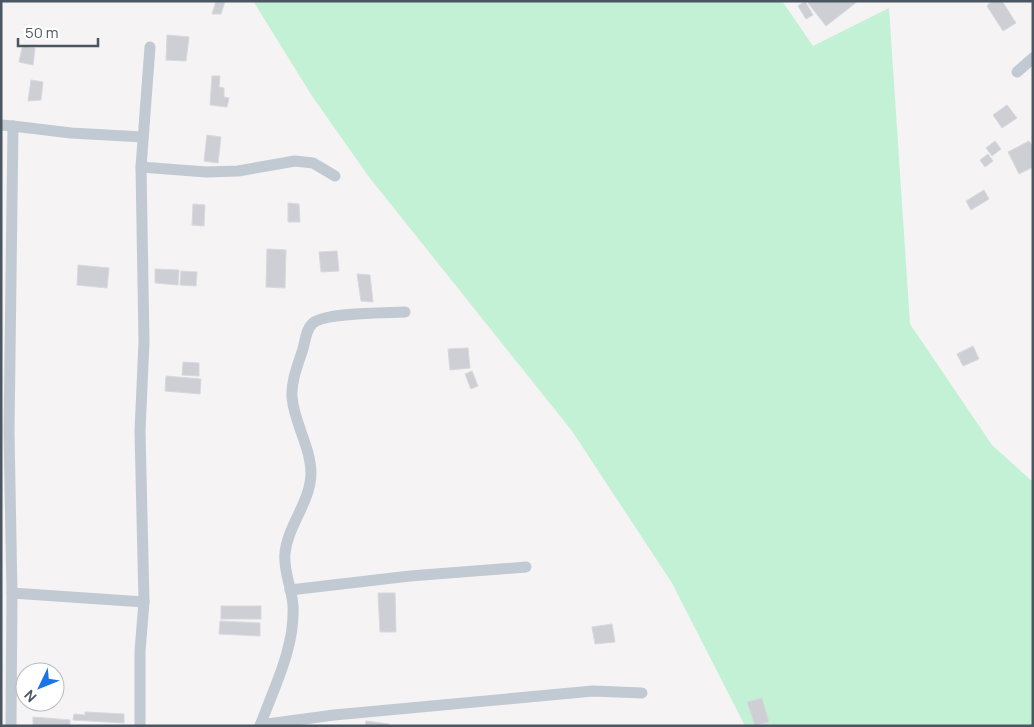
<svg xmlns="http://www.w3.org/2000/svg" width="1034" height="727" font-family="Manrope,sans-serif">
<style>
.green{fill:#c3f1d5}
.building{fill:#cdcfd5;stroke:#d7d9de}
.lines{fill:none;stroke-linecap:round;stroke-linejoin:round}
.street{stroke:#c1cad2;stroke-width:11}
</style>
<rect width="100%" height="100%" fill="#f5f3f3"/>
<path class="green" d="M 253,1 L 782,1 L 813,46 L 889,8 L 910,324 L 992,445 L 1033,482 L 1033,726 L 745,726 L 672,583 L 572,431 L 369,177 L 312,96 Z"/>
<g class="building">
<path d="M 216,1 L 225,1 L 221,14 L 212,14 Z"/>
<path d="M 805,1 L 813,15 L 806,19 L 798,6 Z"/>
<path d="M 809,1 L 858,1 L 826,26 L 808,3 Z"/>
<path d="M 991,1 L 1002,1 L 1016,23 L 1003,31 L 987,6 Z"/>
<path d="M 167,35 L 189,37 L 186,61 L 166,60 Z"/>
<path d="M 24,46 L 35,48 L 33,65 L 19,62 L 22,48 Z"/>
<path d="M 212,76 L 220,76 L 219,87 L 224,88 L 224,97 L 229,98 L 227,107 L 210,105 Z"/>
<path d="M 31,80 L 43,82 L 41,100 L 28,101 Z"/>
<path d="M 1007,105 L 1017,118 L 1002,128 L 993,115 Z"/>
<path d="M 207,135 L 221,137 L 218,163 L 204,161 Z"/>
<path d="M 995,141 L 1001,149 L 992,156 L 986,148 Z"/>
<path d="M 1029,141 L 1033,147 L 1033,167 L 1019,174 L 1008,152 Z"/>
<path d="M 988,154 L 993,161 L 985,167 L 980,160 Z"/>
<path d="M 984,190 L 989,199 L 971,210 L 966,201 Z"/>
<path d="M 288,203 L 299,204 L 300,222 L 288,222 Z"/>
<path d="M 193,204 L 205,205 L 204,226 L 192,225 Z"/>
<path d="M 267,249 L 286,250 L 285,288 L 266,287 Z"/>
<path d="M 337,251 L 339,271 L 321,272 L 319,252 Z"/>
<path d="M 78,265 L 109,268 L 107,288 L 77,285 Z"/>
<path d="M 155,269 L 179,270 L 178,285 L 155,283 Z"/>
<path d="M 181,271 L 197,272 L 196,286 L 180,285 Z"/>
<path d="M 357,274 L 370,275 L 373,302 L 361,301 Z"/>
<path d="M 973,346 L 979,359 L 963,366 L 957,354 Z"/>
<path d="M 468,348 L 470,368 L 450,370 L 448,349 Z"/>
<path d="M 183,362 L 199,363 L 199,376 L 182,375 Z"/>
<path d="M 472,371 L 478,386 L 471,389 L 465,374 Z"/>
<path d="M 166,376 L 201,379 L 200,394 L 165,391 Z"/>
<path d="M 378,593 L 395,593 L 396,632 L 380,632 Z"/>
<rect x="221" y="606" width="40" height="13"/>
<path d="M 220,621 L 260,623 L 260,636 L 219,634 Z"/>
<path d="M 612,624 L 615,642 L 595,644 L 592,627 Z"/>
<path d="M 762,698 L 769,722 L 755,726 L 747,702 Z"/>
<path d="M 85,712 L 124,714 L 124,723 L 73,720 L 74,714 L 85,715 Z"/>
<path d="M 33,717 L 70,720 L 70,726 L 36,726 L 33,725 Z"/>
<path d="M 366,721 L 389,724 L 389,726 L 365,726 Z"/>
</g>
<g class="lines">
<g class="street">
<path d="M 1017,72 L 1033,58"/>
<path d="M 1,125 L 13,126 L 9,432 L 12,593"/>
<path d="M 13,126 L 71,133 L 143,137"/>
<path d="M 141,167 L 206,172 L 238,171 L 295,161 L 313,163 L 335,176"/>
<path d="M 290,590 L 410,576 L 526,567"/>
<path d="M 260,725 L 334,715 L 593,691 L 642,693"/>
<path d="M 11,726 L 12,593 L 144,602"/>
<path d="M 140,726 L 140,651 L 144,602 L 140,431 L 144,342 L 141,167 L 150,47"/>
<path d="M 260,726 C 274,687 295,648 293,606 C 292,588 283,571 285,553 C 288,525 310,503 311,474 C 311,447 294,423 292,397 C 291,381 298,364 303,349 C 305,341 306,330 312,324 C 323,312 386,313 405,312"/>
</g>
</g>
<rect width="1034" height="727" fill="none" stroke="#4a5661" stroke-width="5"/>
<g transform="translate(40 687) rotate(227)"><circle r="24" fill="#ffffff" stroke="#b7bbc0"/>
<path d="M0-4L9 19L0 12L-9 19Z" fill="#1a73e8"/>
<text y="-8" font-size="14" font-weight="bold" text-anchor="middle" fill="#4a5661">N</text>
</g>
<path d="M18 38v8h80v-8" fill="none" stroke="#4a5661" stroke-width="2.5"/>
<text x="25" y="38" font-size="15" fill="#4a5661" stroke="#ffffff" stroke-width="4" paint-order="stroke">50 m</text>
</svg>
